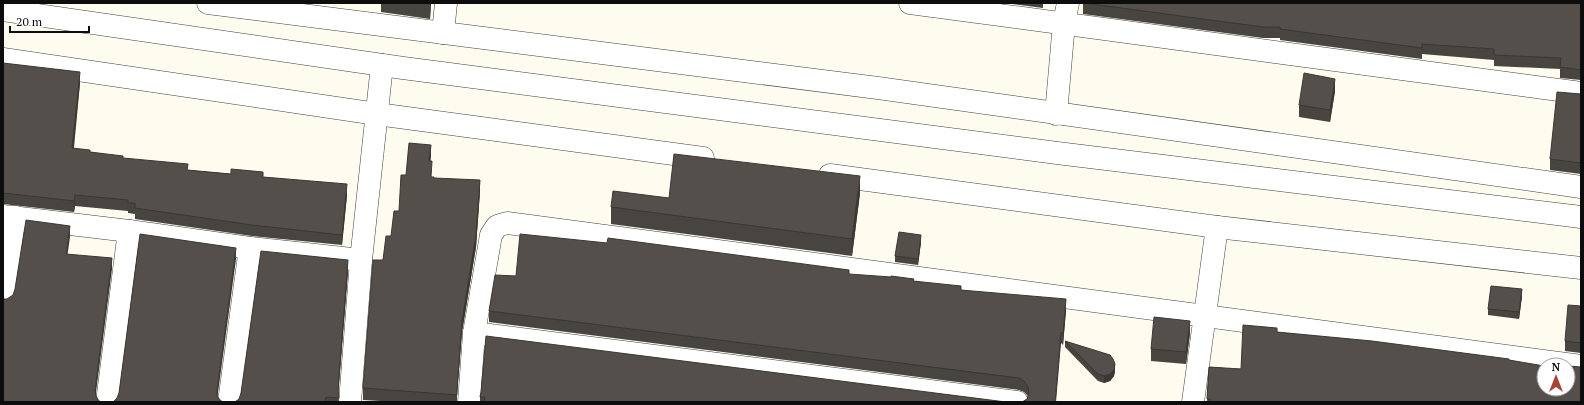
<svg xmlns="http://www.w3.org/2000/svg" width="1584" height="405" font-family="'PT Serif',serif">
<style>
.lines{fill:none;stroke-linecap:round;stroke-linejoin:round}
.minor-casing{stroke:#404040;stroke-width:23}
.minor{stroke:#fff;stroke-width:22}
.wall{fill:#484440}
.shaded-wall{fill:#3b3734}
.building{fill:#544f4a;stroke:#3b3734}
</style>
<rect width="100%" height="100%" fill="#fdfcee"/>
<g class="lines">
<defs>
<g id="minor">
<path d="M 208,3 L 878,88 L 1581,187"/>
<path d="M 910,3 L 1581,93"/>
<path d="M 3,10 L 403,68 L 1057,153 L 1581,217"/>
<path d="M 443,33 L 446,3"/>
<path d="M 3,59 L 377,114 L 703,158"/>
<path d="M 1056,114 L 1064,23 L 1068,3"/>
<path d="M 830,175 L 1217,227 L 1581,268"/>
<path d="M 3,216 L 129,231 L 250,248 L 361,260"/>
<path d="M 3,298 L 15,217"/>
<path d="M 474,333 L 1017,402"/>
<path d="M 107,402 L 129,231"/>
<path d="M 229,402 L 250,248"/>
<path d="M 350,402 L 361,260 L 382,65"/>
<path d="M 469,402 L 474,333 L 491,235 L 497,226 L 507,223 L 1581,366"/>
<path d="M 1193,402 L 1217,227"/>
</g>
</defs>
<use href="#minor" class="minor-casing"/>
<use href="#minor" class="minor"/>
</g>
<g class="wall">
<path d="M 381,3 L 431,3 L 430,19 L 381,12 Z"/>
<path d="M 1005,3 L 1043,3 L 1043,8 Z"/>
<path d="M 1083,3 L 1581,3 L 1581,80 L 1560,78 L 1560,69 L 1494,66 L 1494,60 L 1422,54 L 1422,59 L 1280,40 L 1280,38 L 1263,38 L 1083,14 Z"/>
<path d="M 3,63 L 80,83 L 74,148 L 90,152 L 188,170 L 263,177 L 347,195 L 342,245 L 252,236 L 135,219 L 135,214 L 128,213 L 128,211 L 75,206 L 74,212 L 3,204 Z"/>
<path d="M 1335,91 L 1330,122 L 1299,117 L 1299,105 Z"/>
<path d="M 1581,94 L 1581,174 L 1550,170 L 1550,159 L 1579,95 Z"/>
<path d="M 431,156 L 430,161 L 431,177 L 434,178 L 480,191 L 476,247 L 462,332 L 457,393 L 457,402 L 398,402 L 363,400 L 363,388 L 383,260 L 391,236 L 399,211 L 406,175 Z"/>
<path d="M 860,193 L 852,256 L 611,224 L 611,207 Z"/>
<path d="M 921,242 L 918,265 L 895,262 L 895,256 Z"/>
<path d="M 348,271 L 338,393 L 339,402 L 235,402 L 239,399 Z"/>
<path d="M 849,275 L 914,281 L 1066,310 L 1063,345 L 1061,343 L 1027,399 L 1028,396 L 1024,392 L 1019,390 L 489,322 L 489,311 L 516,276 Z"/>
<path d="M 1522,296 L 1519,319 L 1488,315 L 1488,309 Z"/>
<path d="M 1581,306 L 1581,353 L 1565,351 L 1565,341 Z"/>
<path d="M 1277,332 L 1509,360 L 1581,402 L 1207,402 L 1209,367 L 1241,369 Z"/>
<path d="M 1190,333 L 1186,364 L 1151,361 L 1151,349 Z"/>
<path d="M 1065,341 L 1115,371 L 1114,376 L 1110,381 L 1104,383 L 1098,381 L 1065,347 Z"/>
<path d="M 480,397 L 1006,402 L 480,402 Z"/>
</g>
<g class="shaded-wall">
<path d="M 430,3 L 431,3 L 430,19 Z"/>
<path d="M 80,72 L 80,83 L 72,159 L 72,148 Z"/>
<path d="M 1335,79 L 1335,91 L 1330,122 L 1330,110 Z"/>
<path d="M 431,145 L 431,156 L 429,173 L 429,161 Z"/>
<path d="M 860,176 L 860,193 L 852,256 L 852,239 Z"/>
<path d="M 480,180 L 480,191 L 476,247 L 462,332 L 457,395 L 457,390 L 462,321 Z"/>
<path d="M 347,184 L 347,195 L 342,245 L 342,235 Z"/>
<path d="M 75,195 L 75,206 L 74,212 L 74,201 Z"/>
<path d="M 70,226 L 70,237 L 66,265 L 66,254 Z"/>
<path d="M 921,235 L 921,242 L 918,265 L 918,259 Z"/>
<path d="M 236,248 L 236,259 L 217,400 L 217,390 Z"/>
<path d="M 112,258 L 112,269 L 95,400 L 95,390 Z"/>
<path d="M 348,260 L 348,271 L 338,398 L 338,390 Z"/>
<path d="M 1522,289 L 1522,296 L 1519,319 L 1519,312 Z"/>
<path d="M 1066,299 L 1066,310 L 1063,345 L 1063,334 Z"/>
<path d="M 1190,321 L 1190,333 L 1186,364 L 1186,352 Z"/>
<path d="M 1061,332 L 1061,343 L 1056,402 L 1055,402 Z"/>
<path d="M 1115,364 L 1115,371 L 1114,376 L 1110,381 L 1104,383 L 1104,376 Z"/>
</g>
<g class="building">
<path d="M 1084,3 L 1581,3 L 1581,70 L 1560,67 L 1561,58 L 1494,55 L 1494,49 L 1422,44 L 1422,48 L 1280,29 L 1280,27 L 1263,27 Z"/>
<path d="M 3,63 L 80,72 L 72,148 L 90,150 L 90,152 L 123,156 L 123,158 L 188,164 L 187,170 L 231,174 L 231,169 L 263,172 L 263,177 L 347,184 L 342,235 L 252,225 L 135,208 L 135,203 L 128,203 L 128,200 L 75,195 L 74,201 L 3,193 Z"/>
<path d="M 1304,73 L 1335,79 L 1330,110 L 1299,105 Z"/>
<path d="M 1557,92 L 1581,94 L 1581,163 L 1550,159 Z"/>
<path d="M 409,143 L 431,145 L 429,161 L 432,161 L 431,177 L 434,177 L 434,178 L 480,180 L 476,235 L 462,321 L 457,390 L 457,395 L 363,388 L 373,260 L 383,260 L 386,236 L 391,236 L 394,211 L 399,211 L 401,175 L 406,175 Z"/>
<path d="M 674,154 L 860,176 L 852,239 L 611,207 L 613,191 L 669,198 Z"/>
<path d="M 26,220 L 70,226 L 66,254 L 112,258 L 95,390 L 96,396 L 99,401 L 102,402 L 3,402 L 3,299 L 7,299 L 13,295 L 15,289 Z"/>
<path d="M 899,232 L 921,235 L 918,259 L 895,256 Z"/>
<path d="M 140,234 L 236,248 L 217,390 L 217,396 L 221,401 L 224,402 L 113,402 L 117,398 L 119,393 Z"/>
<path d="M 520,234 L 607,243 L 608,238 L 849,270 L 849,274 L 891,277 L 891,276 L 914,279 L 913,281 L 961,286 L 961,290 L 1066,299 L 1063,334 L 1061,332 L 1055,402 L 1022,402 L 1027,399 L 1029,393 L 1028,386 L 1024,381 L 1019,378 L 489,311 L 495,275 L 516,276 Z"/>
<path d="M 261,251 L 348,260 L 338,390 L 339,398 L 326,397 L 325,402 L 235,402 L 239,399 L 241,393 Z"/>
<path d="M 1491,286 L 1522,289 L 1519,312 L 1488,309 Z"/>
<path d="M 1568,305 L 1581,306 L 1581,343 L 1565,341 Z"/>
<path d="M 1154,317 L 1190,321 L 1186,352 L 1151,349 Z"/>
<path d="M 1243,325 L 1277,328 L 1277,332 L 1372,341 L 1509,359 L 1509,360 L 1544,366 L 1544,389 L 1568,389 L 1568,366 L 1581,367 L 1581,402 L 1210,402 L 1210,399 L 1207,399 L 1209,367 L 1241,369 Z"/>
<path d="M 486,336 L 1006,402 L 484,402 L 485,397 L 480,397 L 481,392 Z"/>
<path d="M 1065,341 L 1110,355 L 1113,359 L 1115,364 L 1114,370 L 1110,374 L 1104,376 L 1098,374 Z"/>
</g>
<rect width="1584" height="405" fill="none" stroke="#0d0d0d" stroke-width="8"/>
<g transform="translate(1556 377)"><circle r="19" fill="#ffffff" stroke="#9e9e9e"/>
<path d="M0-3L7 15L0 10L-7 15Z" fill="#ab4136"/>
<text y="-6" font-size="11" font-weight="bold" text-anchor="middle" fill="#0d0d0d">N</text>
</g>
<path d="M10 26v6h79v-6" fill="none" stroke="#0d0d0d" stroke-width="2"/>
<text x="16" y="26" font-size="12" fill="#0d0d0d" stroke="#ffffff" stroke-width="3" paint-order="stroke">20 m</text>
</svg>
